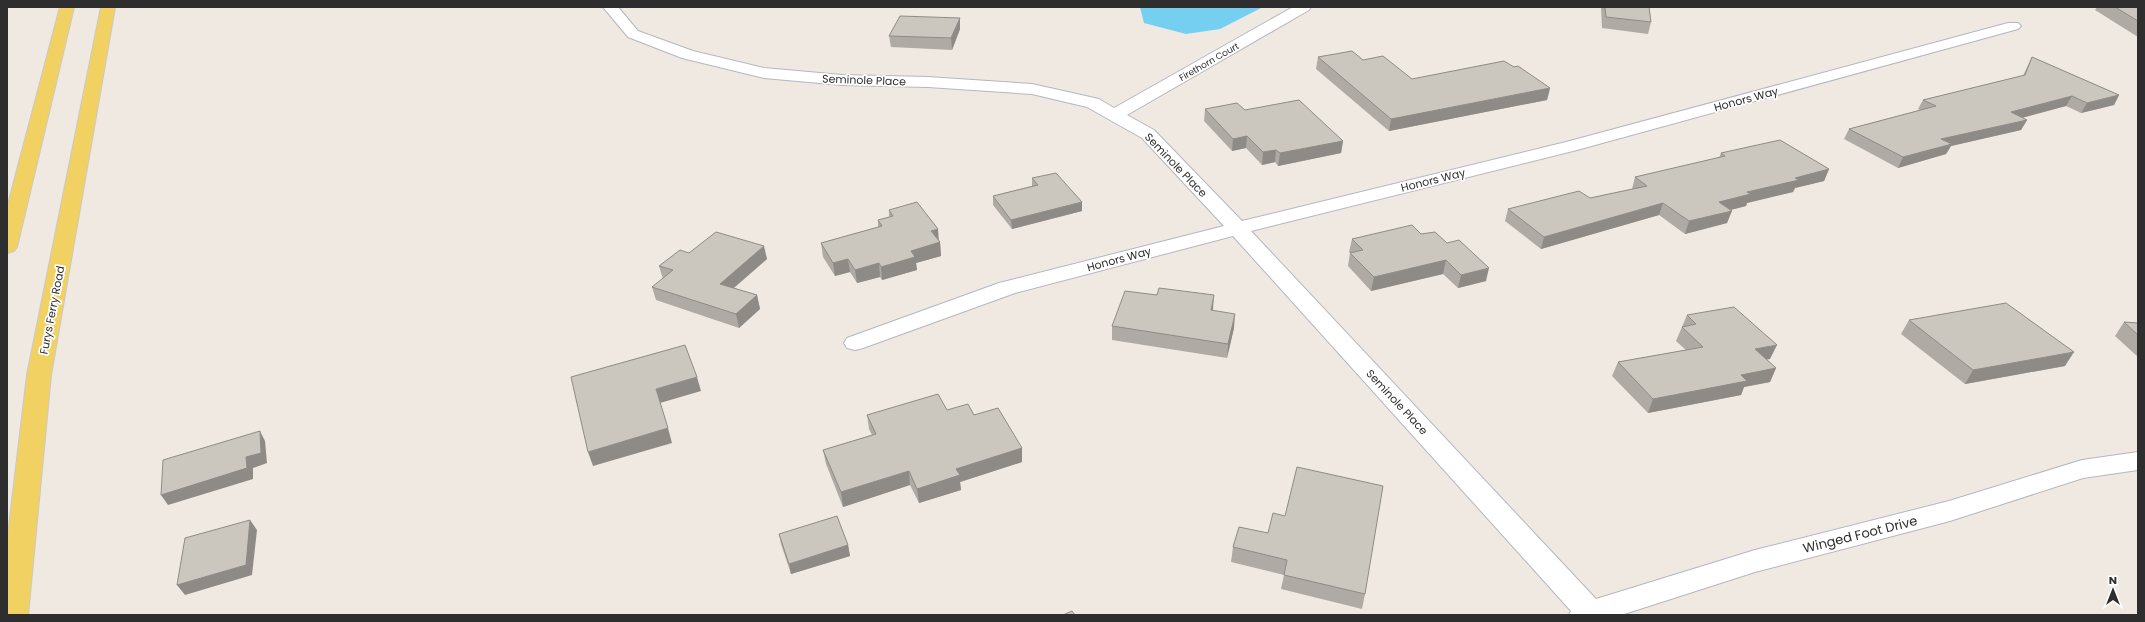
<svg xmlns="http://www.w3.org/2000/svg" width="2145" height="622" font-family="Poppins,sans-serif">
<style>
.water{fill:#75cff0}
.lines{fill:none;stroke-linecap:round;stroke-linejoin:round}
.minor-casing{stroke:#b4b7c1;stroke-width:2}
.major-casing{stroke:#c9c9c9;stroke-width:2}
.minor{fill:#fff;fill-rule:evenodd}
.major{fill:#f2d163;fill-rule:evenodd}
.wall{fill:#afaba4}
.shaded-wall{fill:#8e8b86}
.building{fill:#cbc7bf;stroke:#8e8b86}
.labels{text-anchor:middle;stroke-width:3.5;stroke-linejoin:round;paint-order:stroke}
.far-street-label{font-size:9px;fill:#2e2e2e;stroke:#fff}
.street-label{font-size:11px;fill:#2e2e2e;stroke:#fff}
.near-street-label{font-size:13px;fill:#2e2e2e;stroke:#fff}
</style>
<rect width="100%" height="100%" fill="#efe9e1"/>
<path class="water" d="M 1140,7 L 1263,7 L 1220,29 L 1186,34 L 1144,23 Z"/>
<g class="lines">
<defs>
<path id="minor" d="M 603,7 L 618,7 L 638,31 L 693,51 L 764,68 L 842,75 L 928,77 L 1032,84 L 1099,99 L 1114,108 L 1293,7 L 1311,7 L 1309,10 L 1127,115 L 1154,130 L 1242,221 L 1566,142 L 2008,23 L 2018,23 L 2021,26 L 2018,29 L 1577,150 L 1251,231 L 1596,599 L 1755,550 L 1949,501 L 2082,460 L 2138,452 L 2138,470 L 2083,478 L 1950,521 L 1755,572 L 1621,615 L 1569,615 L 1571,611 L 1233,236 L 1015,293 L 863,348 L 855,350 L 847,348 L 844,343 L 847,338 L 999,283 L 1224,226 L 1142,138 L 1087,107 L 1032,94 L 928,87 L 842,85 L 764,78 L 682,58 L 628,37 Z"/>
<g id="major">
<path d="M 60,7 L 74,7 L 17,247 L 14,251 L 7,253 L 7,208 Z"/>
<path d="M 101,7 L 115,7 L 51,375 L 28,615 L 7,615 L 7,543 L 27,375 Z"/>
</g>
</defs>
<use href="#minor" class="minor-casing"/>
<use href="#major" class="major-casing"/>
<use href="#minor" class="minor"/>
<use href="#major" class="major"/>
</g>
<g class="wall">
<path d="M 1601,7 L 1649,7 L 1651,22 L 1648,34 L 1602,28 Z"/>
<path d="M 2097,7 L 2138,7 L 2138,37 L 2095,10 Z"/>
<path d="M 960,18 L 960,29 L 952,50 L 891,47 L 889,36 Z"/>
<path d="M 1318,57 L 1363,60 L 1412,79 L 1550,88 L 1547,100 L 1389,131 L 1316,69 Z"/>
<path d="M 2032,57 L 2119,95 L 2114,105 L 2081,113 L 2066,106 L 2022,118 L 2027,120 L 2021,130 L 1951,146 L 1946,154 L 1898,168 L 1844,139 L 1849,129 L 1920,110 L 1918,109 L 1923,100 L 2023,76 L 2027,67 Z"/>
<path d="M 1205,109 L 1245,110 L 1343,141 L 1341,153 L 1278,166 L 1275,162 L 1262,165 L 1246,148 L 1232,151 L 1204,121 Z"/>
<path d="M 1721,153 L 1829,169 L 1824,181 L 1795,188 L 1793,192 L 1747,203 L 1746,206 L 1731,210 L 1727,223 L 1685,234 L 1659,215 L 1541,249 L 1505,221 L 1508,209 L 1590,198 L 1632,189 L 1635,177 L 1719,158 Z"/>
<path d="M 1032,178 L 1082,202 L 1082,211 L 1012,229 L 993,205 L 993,196 L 1032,186 Z"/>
<path d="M 889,210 L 939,241 L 940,242 L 941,256 L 916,263 L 917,270 L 882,280 L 880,277 L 857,283 L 850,272 L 835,276 L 823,257 L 821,243 L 878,227 L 878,220 L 889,217 Z"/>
<path d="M 1421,234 L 1486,281 L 1458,288 L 1443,274 L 1371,291 L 1348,266 L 1350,253 L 1349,252 L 1352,239 Z"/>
<path d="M 689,253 L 767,259 L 734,288 L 757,295 L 760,309 L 739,328 L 656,300 L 652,287 L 663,279 L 659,266 Z"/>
<path d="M 1213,310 L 1234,328 L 1227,358 L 1112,340 L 1112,326 Z"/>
<path d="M 1687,315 L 1770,359 L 1766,359 L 1776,368 L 1770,382 L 1744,387 L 1741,395 L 1648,413 L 1612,376 L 1618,362 L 1686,350 L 1676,341 Z"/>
<path d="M 1909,320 L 2065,366 L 1965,384 L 1901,334 Z"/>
<path d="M 2124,322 L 2138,323 L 2138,357 L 2115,336 Z"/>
<path d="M 947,410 L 974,415 L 1022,448 L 1022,462 L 960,482 L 961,490 L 919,503 L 910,485 L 843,507 L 826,464 L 823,450 L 872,435 L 869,429 L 867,415 Z"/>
<path d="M 1239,527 L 1365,594 L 1362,609 L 1281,589 L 1284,575 L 1231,562 L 1233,547 Z"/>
<path d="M 779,534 L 848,545 L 850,556 L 791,574 L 781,544 Z"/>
</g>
<g class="shaded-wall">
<path d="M 960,18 L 960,29 L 952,50 L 951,38 Z"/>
<path d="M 1550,88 L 1547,100 L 1389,131 L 1391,119 Z"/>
<path d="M 2119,95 L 2114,105 L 2081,113 L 2087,103 Z"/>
<path d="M 2072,96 L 2066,106 L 2006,122 L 2011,112 Z"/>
<path d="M 2027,120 L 2021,130 L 1951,146 L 1946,154 L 1898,168 L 1903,157 L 1941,139 Z"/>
<path d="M 1247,136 L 1246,148 L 1232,151 L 1233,139 Z"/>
<path d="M 1343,141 L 1341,153 L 1278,166 L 1280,153 Z"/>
<path d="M 1276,150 L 1275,162 L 1262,165 L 1263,152 Z"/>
<path d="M 1829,169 L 1824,181 L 1795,188 L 1793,192 L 1747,203 L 1746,206 L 1714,214 L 1719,202 L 1747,192 L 1795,178 Z"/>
<path d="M 1082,202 L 1082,211 L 1012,229 L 1011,220 Z"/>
<path d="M 1663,203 L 1659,215 L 1541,249 L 1544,237 Z"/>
<path d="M 1732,211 L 1727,223 L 1685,234 L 1689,221 Z"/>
<path d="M 938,229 L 939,242 L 931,231 Z"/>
<path d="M 940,242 L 941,256 L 916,263 L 917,270 L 882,280 L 881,267 L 911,251 Z"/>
<path d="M 764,246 L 767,259 L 723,297 L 720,284 Z"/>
<path d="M 848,259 L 850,272 L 835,276 L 833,263 Z"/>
<path d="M 1446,260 L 1443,274 L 1371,291 L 1374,277 Z"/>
<path d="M 879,263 L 880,277 L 857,283 L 855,270 Z"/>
<path d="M 1489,268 L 1486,281 L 1458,288 L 1461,275 Z"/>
<path d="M 757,295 L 760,309 L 739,328 L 736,314 Z"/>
<path d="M 1214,295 L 1213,309 L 1209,324 L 1211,310 Z"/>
<path d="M 1235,314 L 1234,328 L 1227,358 L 1228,344 Z"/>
<path d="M 1777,345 L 1770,359 L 1748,363 L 1755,349 Z"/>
<path d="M 2074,352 L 2065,366 L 1965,384 L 1973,370 Z"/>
<path d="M 1776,368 L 1770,382 L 1744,387 L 1741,395 L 1648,413 L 1653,399 L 1741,375 Z"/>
<path d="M 697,377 L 701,391 L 660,403 L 656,389 Z"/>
<path d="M 668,428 L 672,443 L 593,466 L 588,452 Z"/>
<path d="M 260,431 L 265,441 L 267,463 L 253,468 L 253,479 L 168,505 L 161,495 Z"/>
<path d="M 1022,448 L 1022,462 L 960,482 L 961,490 L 919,503 L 917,489 L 956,469 Z"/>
<path d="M 909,471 L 910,485 L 843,507 L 841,492 Z"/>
<path d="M 250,520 L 257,530 L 252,575 L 185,595 L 177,585 Z"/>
<path d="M 848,545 L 850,556 L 791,574 L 789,564 Z"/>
</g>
<g class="building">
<path d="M 1605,7 L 1649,7 L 1651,22 L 1606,17 Z"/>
<path d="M 2115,7 L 2138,7 L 2138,21 Z"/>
<path d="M 900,16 L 960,18 L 951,38 L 889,36 Z"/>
<path d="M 1352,51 L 1363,60 L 1383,56 L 1412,79 L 1504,61 L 1514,67 L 1518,66 L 1550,88 L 1391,119 L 1318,57 Z"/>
<path d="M 2032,57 L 2119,95 L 2087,103 L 2072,96 L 2011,112 L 2027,120 L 1941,139 L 1952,144 L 1903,157 L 1849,129 L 1936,106 L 1923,100 L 2025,75 Z"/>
<path d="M 1299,100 L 1343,141 L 1280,153 L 1276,150 L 1263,152 L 1247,136 L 1233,139 L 1205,109 L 1237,103 L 1245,110 Z"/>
<path d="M 1780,140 L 1829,169 L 1795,178 L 1799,180 L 1747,192 L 1751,194 L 1719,202 L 1732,211 L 1689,221 L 1663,203 L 1544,237 L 1508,209 L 1579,191 L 1590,198 L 1647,186 L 1635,177 L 1725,156 L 1721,153 Z"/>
<path d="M 1056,173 L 1082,202 L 1011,220 L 993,196 L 1038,185 L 1032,178 Z"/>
<path d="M 917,202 L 938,229 L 931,231 L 940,242 L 911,251 L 915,257 L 881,267 L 879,263 L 855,270 L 848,259 L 833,263 L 821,243 L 882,226 L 878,220 L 893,216 L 889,210 Z"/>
<path d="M 1412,225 L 1421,234 L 1435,232 L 1447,243 L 1459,240 L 1489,268 L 1461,275 L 1446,260 L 1374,277 L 1350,253 L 1363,250 L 1352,239 Z"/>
<path d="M 716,232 L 764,246 L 720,284 L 757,295 L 736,314 L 652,287 L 673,270 L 659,266 L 680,250 L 689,253 Z"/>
<path d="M 1159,288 L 1214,295 L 1211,310 L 1235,314 L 1228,344 L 1112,326 L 1125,291 L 1157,295 Z"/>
<path d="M 2006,303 L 2074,352 L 1973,370 L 1909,320 Z"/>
<path d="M 1734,307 L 1777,345 L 1755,349 L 1776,368 L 1741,375 L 1747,381 L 1653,399 L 1618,362 L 1703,347 L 1682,327 L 1696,324 L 1687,315 Z"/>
<path d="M 2124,322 L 2138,323 L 2138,335 Z"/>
<path d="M 685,345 L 697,377 L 656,389 L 668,428 L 588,452 L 571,377 Z"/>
<path d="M 938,394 L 947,410 L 968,404 L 974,415 L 998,408 L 1022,448 L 956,469 L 960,475 L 917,489 L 909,471 L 841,492 L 823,450 L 876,434 L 867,415 Z"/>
<path d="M 260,431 L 261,453 L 246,457 L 247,468 L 161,495 L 163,460 Z"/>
<path d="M 1297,467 L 1383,486 L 1365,594 L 1284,575 L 1287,560 L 1233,547 L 1239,527 L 1268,533 L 1273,513 L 1285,516 Z"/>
<path d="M 837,516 L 848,545 L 789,564 L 779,534 Z"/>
<path d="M 250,520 L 246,565 L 177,585 L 185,538 Z"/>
<path d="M 1072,611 L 1075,615 L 1063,615 Z"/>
</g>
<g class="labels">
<g class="far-street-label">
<text transform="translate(1209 62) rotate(-30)" y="3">Firethorn Court</text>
</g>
<g class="street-label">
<text transform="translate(864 80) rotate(2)" y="4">Seminole Place</text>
<text transform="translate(1746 99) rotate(-15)" y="4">Honors Way</text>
<text transform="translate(1176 165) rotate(46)" y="4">Seminole Place</text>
<text transform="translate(1433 180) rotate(-14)" y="4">Honors Way</text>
<text transform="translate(1119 259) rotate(-15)" y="4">Honors Way</text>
<text transform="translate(52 310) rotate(-79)" y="4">Furys Ferry Road</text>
<text transform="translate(1397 402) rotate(47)" y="4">Seminole Place</text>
</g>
<g class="near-street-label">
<text transform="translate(1860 534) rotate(-14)" y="5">Winged Foot Drive</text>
</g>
</g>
<rect width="2145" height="622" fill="none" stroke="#2e2e2e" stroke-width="16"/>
<g transform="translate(2113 590)" stroke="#ffffff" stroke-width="3" paint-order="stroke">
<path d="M0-3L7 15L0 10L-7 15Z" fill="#2e2e2e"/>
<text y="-6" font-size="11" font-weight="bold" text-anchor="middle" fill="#2e2e2e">N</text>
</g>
</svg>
